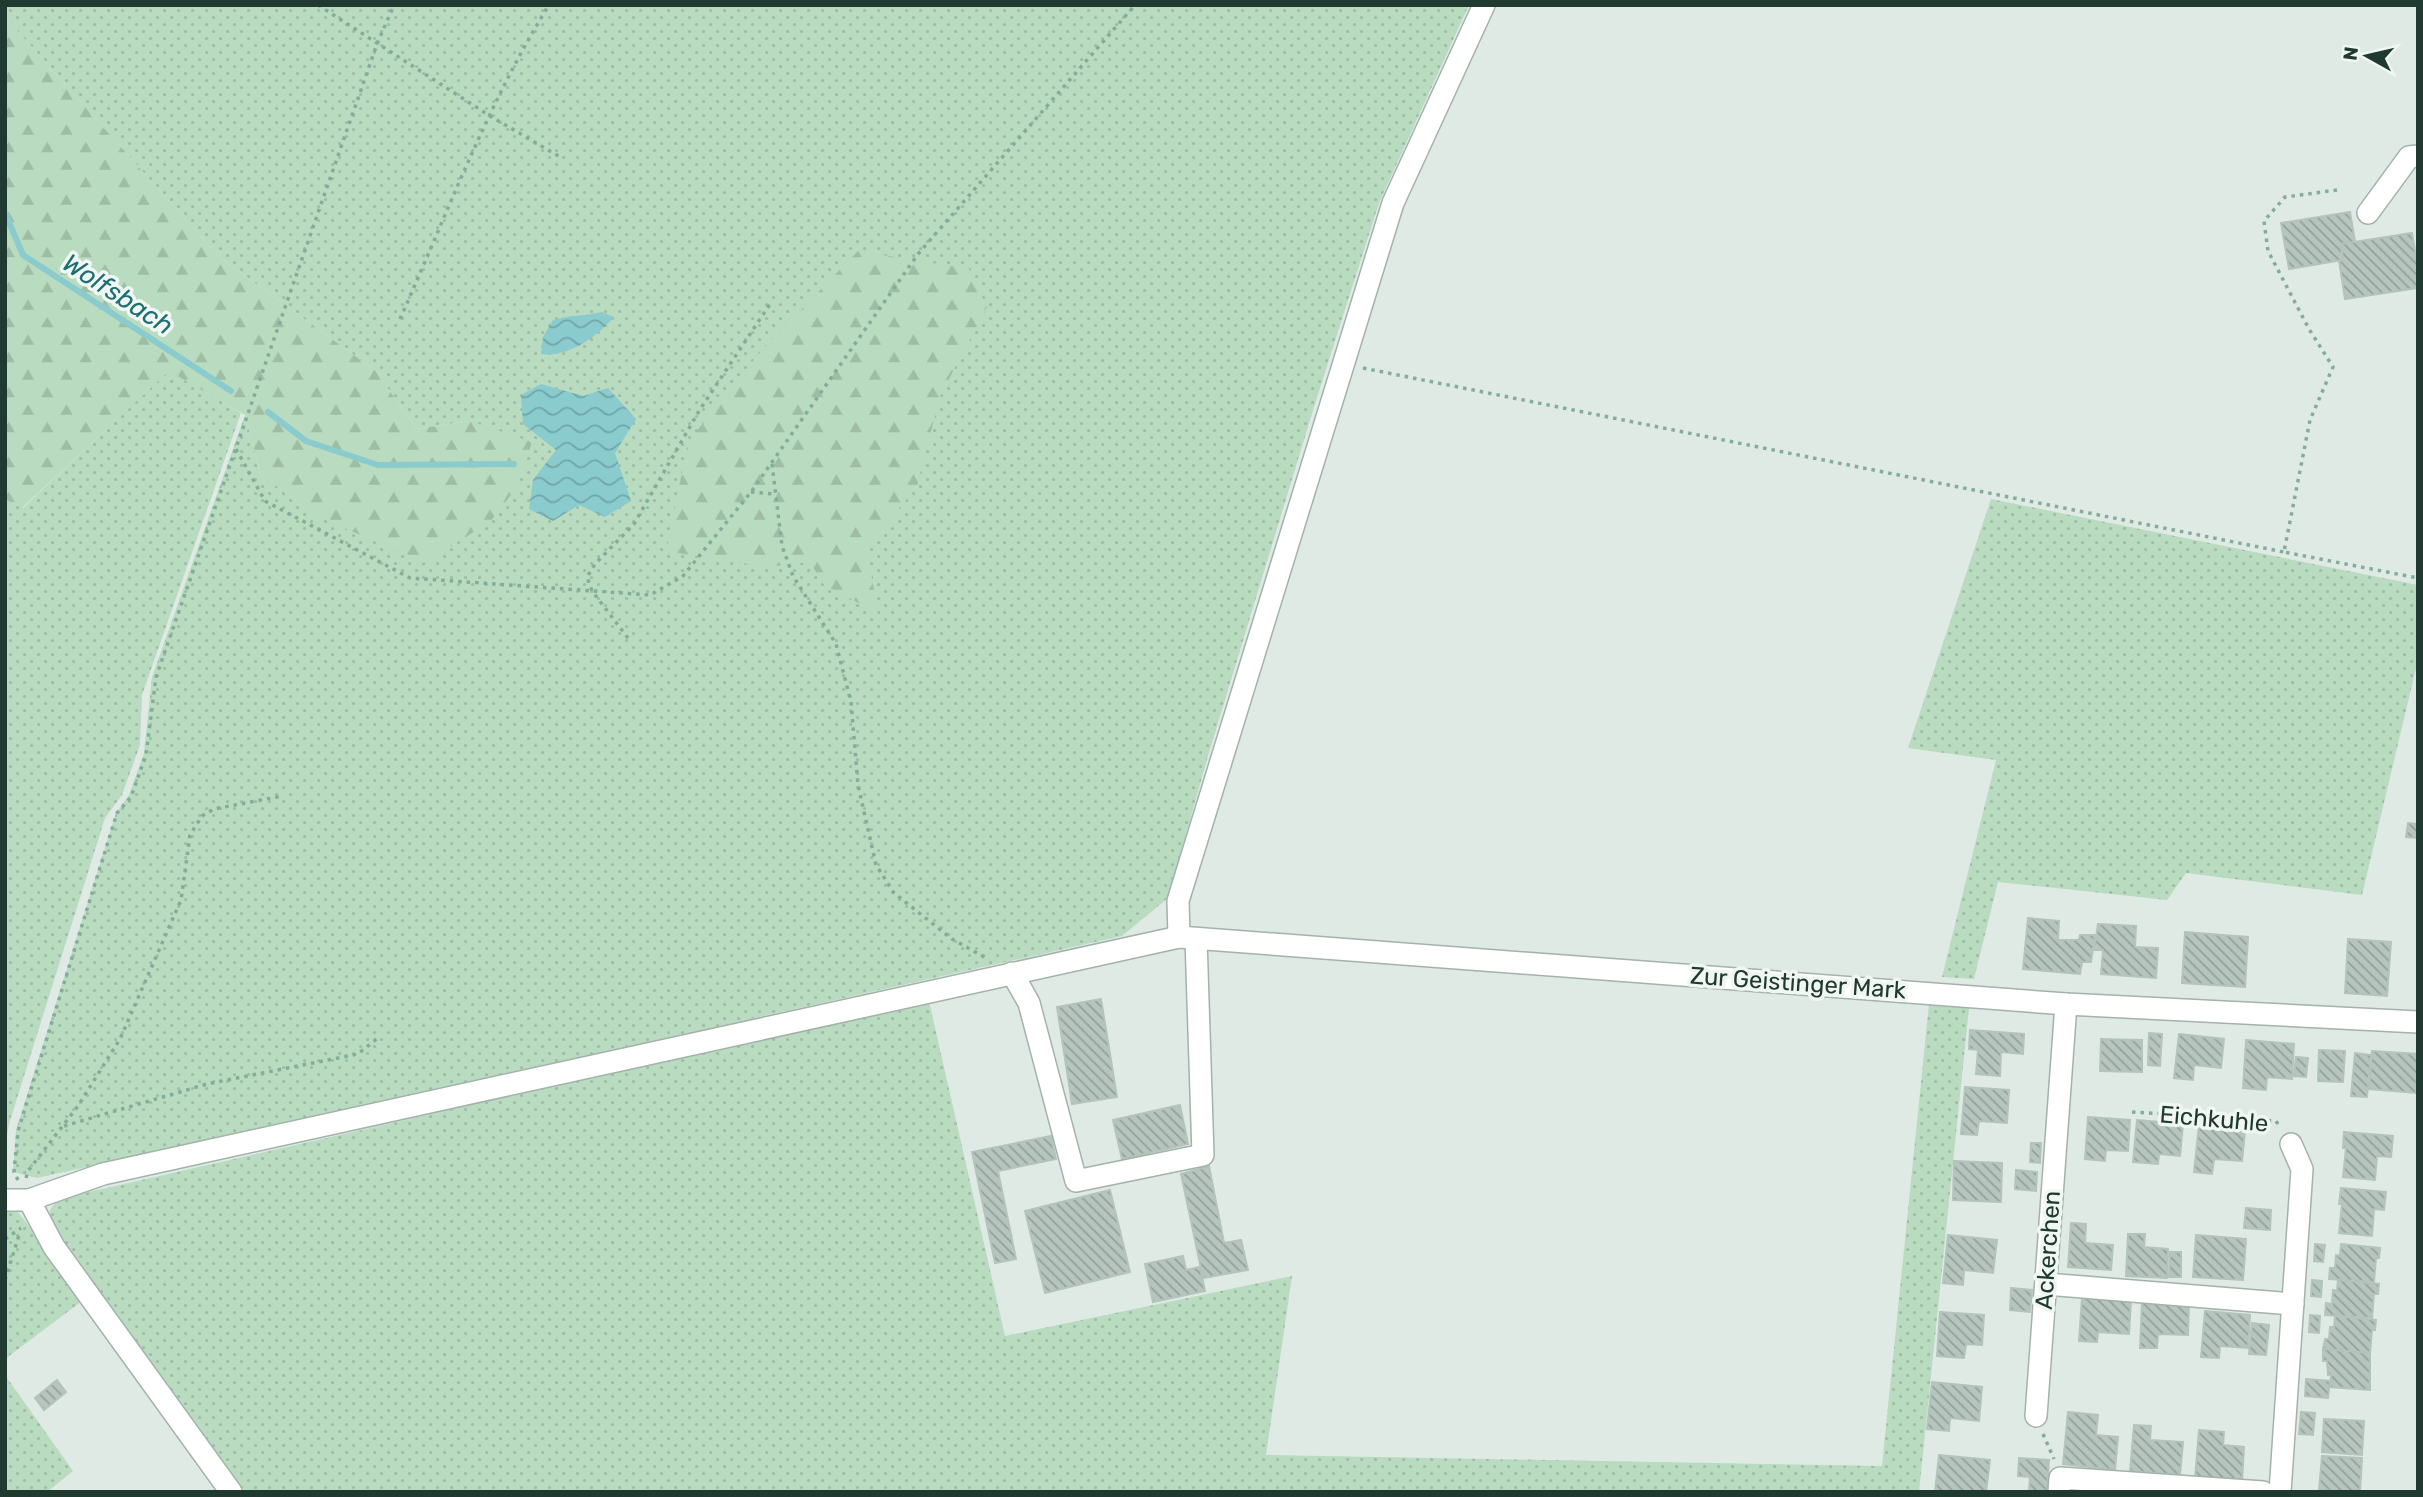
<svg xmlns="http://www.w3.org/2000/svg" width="2423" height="1497" font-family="Rubik,sans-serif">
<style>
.grass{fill:url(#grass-dots)}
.forest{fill:url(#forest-firs)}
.water{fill:url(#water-waves)}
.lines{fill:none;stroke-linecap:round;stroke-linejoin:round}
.stream{stroke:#8acbce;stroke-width:6}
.building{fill:url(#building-back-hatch);stroke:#b3c4bb;stroke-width:2}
.minor-casing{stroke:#a3b2ab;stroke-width:24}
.path{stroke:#82ad9a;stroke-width:3.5;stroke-dasharray:3.5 5;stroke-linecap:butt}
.minor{stroke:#fff;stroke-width:21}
.labels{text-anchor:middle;stroke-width:7;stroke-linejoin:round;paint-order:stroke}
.street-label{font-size:24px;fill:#213a31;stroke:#f0f7f3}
.water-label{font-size:26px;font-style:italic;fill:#1e6f73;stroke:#f0f7f3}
</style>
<defs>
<pattern id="grass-dots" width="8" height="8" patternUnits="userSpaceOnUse" patternTransform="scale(1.75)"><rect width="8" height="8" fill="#b9dbbf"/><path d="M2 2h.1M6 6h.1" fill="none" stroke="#9fbda5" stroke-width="1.8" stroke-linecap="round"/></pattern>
<pattern id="forest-firs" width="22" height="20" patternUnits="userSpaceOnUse" patternTransform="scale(1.75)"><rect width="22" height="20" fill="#b9dbbf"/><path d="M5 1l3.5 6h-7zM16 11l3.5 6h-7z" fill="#9fbda5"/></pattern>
<pattern id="water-waves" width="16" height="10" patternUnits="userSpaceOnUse" patternTransform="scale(1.75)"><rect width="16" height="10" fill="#8acbce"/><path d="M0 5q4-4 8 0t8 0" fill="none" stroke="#70a6a8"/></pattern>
<pattern id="building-back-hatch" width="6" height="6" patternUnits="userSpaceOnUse" patternTransform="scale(1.75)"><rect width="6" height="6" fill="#b6c5bd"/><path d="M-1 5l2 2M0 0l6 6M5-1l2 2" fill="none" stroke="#94a19a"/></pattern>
</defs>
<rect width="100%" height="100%" fill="#e0eae5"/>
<g class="grass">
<path d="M 5,5 L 1469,5 L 1379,203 L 1314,407 L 1208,756 L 1168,898 L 1122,936 L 37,1178 L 13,1172 L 16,1130 L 116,813 L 129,795 L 144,753 L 152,677 L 245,415 L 261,474 L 311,513 L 470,421 L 416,429 L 376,371 L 219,257 L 5,17 Z"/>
<path d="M 169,370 L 241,413 L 142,695 L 140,745 L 122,795 L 105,818 L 9,1124 L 5,1146 L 5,499 L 23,508 Z"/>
<path d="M 1991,499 L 2418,585 L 2418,660 L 2362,895 L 2186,873 L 2167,900 L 1998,882 L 1974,979 L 1942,977 L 1996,760 L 1908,748 Z"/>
<path d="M 929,1001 L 1005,1336 L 1292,1276 L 1266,1455 L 1882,1466 L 1929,1004 L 1969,1008 L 1919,1492 L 245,1492 L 51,1231 L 50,1210 L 58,1199 Z"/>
<path d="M 5,1208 L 17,1211 L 46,1247 L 82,1301 L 5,1359 Z"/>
<path d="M 5,1375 L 73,1471 L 47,1492 L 5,1492 Z"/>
</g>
<g class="forest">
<path d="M 5,17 L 219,257 L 376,371 L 416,429 L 470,421 L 532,442 L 517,487 L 490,522 L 423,563 L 311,513 L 261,474 L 245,415 L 169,371 L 22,508 L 5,499 Z"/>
<path d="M 858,251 L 969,269 L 987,307 L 940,396 L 917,486 L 867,550 L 878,613 L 824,585 L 810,562 L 768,567 L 678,553 L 667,548 L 688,442 L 761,351 Z"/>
</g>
<g class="water">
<path d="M 602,312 L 614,317 C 597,337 567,358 541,354 L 543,337 L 553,320 C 570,315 585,316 602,312 Z"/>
<path d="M 541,384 L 583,396 L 608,388 L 636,419 L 615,453 L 631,501 L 605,517 L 579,505 L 553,521 L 529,509 L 533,480 L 556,450 L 523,424 L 521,395 Z"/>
</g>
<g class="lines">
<g class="stream">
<path d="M 5,213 L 23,255 L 231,391"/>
<path d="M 268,412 L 306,441 L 378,465 L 514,464"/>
</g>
</g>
<g class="building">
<path d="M 2350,212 L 2355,242 L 2341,244 L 2343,260 L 2289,269 L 2281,223 Z"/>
<path d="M 2412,233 L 2418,269 L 2418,288 L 2345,299 L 2339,261 L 2343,260 L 2341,244 Z"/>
<path d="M 2408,823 L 2418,824 L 2418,838 L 2406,837 Z"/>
<path d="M 2028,918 L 2059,921 L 2058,940 L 2079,940 L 2080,935 L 2095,935 L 2091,962 L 2082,962 L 2080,974 L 2023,969 Z"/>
<path d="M 2098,924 L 2136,926 L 2135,947 L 2158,948 L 2156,978 L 2101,974 L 2103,950 L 2094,950 Z"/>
<path d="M 2185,932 L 2248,937 L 2245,987 L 2182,983 Z"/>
<path d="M 2348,939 L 2391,942 L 2387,996 L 2345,993 Z"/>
<path d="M 1101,999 L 1117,1097 L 1072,1104 L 1057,1007 Z"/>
<path d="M 1970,1030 L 2024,1034 L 2023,1054 L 2001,1052 L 2000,1076 L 1976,1074 L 1978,1050 L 1969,1049 Z"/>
<path d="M 2149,1033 L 2162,1034 L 2160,1066 L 2148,1065 Z"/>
<path d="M 2179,1034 L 2224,1039 L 2221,1068 L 2194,1065 L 2193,1080 L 2174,1078 Z"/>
<path d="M 2101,1039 L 2142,1040 L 2142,1072 L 2100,1071 Z"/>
<path d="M 2246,1040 L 2294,1044 L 2292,1079 L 2267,1077 L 2266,1090 L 2243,1088 Z"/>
<path d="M 2319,1050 L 2345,1051 L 2343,1082 L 2318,1081 Z"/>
<path d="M 2372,1051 L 2418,1054 L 2416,1093 L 2369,1089 Z"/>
<path d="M 2355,1053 L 2371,1055 L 2367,1097 L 2351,1096 Z"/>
<path d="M 2296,1057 L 2308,1058 L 2306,1077 L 2294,1076 Z"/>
<path d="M 1965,1087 L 2009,1090 L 2007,1123 L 1979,1121 L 1977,1135 L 1961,1134 Z"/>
<path d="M 1180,1105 L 1188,1144 L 1122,1159 L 1113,1120 Z"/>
<path d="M 2088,1117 L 2130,1120 L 2128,1151 L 2106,1150 L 2105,1161 L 2085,1159 Z"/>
<path d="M 2137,1120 L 2183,1124 L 2180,1156 L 2159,1154 L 2158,1164 L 2133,1162 Z"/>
<path d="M 2199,1125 L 2245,1130 L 2242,1161 L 2214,1159 L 2212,1174 L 2194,1172 Z"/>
<path d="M 2344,1132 L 2393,1136 L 2391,1157 L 2377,1156 L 2375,1180 L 2343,1177 L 2346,1148 L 2343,1148 Z"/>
<path d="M 1051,1136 L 1056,1159 L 998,1171 L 1016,1259 L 995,1263 L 972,1152 Z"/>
<path d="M 2031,1143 L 2041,1143 L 2040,1163 L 2030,1162 Z"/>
<path d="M 1954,1161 L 2002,1163 L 2001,1202 L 1953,1200 Z"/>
<path d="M 1209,1166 L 1224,1243 L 1241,1240 L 1248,1270 L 1203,1278 L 1181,1174 Z"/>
<path d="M 2016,1170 L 2037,1172 L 2036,1191 L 2015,1189 Z"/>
<path d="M 2341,1188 L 2386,1192 L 2384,1210 L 2374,1209 L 2372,1236 L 2339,1233 L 2342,1204 L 2339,1204 Z"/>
<path d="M 1110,1190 L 1130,1272 L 1045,1293 L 1025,1211 Z"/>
<path d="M 2246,1208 L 2271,1210 L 2270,1230 L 2244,1228 Z"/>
<path d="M 2071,1223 L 2086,1224 L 2085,1243 L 2113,1245 L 2111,1270 L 2068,1267 Z"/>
<path d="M 2128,1234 L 2145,1234 L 2144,1247 L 2168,1249 L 2167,1278 L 2126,1276 Z"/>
<path d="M 1948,1235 L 1997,1240 L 1993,1273 L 1964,1270 L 1963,1285 L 1943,1283 Z"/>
<path d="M 2196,1235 L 2246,1239 L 2243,1280 L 2193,1277 Z"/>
<path d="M 2315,1244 L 2325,1245 L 2323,1262 L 2314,1261 Z"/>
<path d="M 2341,1244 L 2380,1248 L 2379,1258 L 2376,1258 L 2374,1282 L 2329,1279 L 2330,1268 L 2335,1268 L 2336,1255 L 2340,1256 Z"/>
<path d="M 2170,1252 L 2181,1252 L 2181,1277 L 2169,1277 Z"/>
<path d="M 1183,1256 L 1186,1270 L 1200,1267 L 1205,1291 L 1153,1302 L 1145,1264 Z"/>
<path d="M 2312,1280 L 2322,1281 L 2321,1297 L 2311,1296 Z"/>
<path d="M 2338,1280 L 2379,1284 L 2378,1294 L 2374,1294 L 2372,1318 L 2325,1315 L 2326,1303 L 2332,1304 L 2333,1290 L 2337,1291 Z"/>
<path d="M 2011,1288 L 2032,1290 L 2030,1312 L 2010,1310 Z"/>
<path d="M 2082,1298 L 2131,1301 L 2129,1334 L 2098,1332 L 2097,1342 L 2079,1341 Z"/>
<path d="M 2142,1302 L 2189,1304 L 2188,1335 L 2158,1334 L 2157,1348 L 2140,1348 Z"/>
<path d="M 2205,1311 L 2250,1315 L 2248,1348 L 2220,1346 L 2219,1358 L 2201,1357 Z"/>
<path d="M 1940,1312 L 1984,1315 L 1982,1345 L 1966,1344 L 1964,1358 L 1937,1356 Z"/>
<path d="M 2310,1315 L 2320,1316 L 2319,1333 L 2309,1332 Z"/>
<path d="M 2335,1316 L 2376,1320 L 2375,1330 L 2372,1330 L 2370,1353 L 2323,1349 L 2325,1339 L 2329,1339 L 2330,1327 L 2334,1327 Z"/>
<path d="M 2252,1323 L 2269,1325 L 2266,1355 L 2249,1354 Z"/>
<path d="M 2323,1349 L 2370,1353 L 2370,1390 L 2330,1387 L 2331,1375 L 2328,1375 L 2327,1361 L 2323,1361 Z"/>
<path d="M 2306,1379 L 2330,1381 L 2328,1398 L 2305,1396 Z"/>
<path d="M 57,1380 L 66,1392 L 44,1410 L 35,1398 Z"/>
<path d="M 1932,1382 L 1982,1387 L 1979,1421 L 1950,1418 L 1949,1431 L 1927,1429 Z"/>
<path d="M 2068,1412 L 2098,1415 L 2096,1435 L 2118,1437 L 2115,1470 L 2063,1464 Z"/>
<path d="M 2301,1412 L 2315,1413 L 2313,1435 L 2299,1434 Z"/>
<path d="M 2324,1419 L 2364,1421 L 2362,1455 L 2322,1452 Z"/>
<path d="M 2134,1425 L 2151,1426 L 2150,1440 L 2183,1442 L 2180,1475 L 2130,1471 Z"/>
<path d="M 2199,1430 L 2224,1432 L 2223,1445 L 2244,1447 L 2242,1481 L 2195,1478 Z"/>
<path d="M 1939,1455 L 1990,1460 L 1986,1492 L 1935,1492 Z"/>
<path d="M 2322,1456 L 2362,1458 L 2360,1492 L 2319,1490 Z"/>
<path d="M 2019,1458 L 2049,1460 L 2047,1492 L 2029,1492 L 2030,1477 L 2018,1476 Z"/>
</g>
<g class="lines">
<defs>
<g id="minor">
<path d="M 2368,213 L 2409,157 L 2418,156"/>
<path d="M 1179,937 L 1178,901 L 1393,203 L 1484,5"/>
<path d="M 1012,973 L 1029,1003 L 1076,1181 L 1203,1155 L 1196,939"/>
<path d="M 5,1200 L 29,1200 L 103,1174 L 1179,937 L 2066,1004 L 2418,1022"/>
<path d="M 29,1200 L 54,1247 L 231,1492"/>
<path d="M 2046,1284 L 2293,1304"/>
<path d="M 2036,1416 L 2066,1004"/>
<path d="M 2059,1492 L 2060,1478 L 2263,1492"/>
<path d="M 2280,1492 L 2302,1169 L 2291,1144"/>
</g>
</defs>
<use href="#minor" class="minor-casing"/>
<g class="path">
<path d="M 318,5 L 490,116 L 560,157"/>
<path d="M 2337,190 L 2285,197 L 2264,221 L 2268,251 L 2309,329 L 2333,367 L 2310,420 L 2284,552 L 2418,578"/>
<path d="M 400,319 C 447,214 488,103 549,5"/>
<path d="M 1363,368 L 2284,552"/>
<path d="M 236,449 L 265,501 L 410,578 L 650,595 L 683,576 L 751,492 L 918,254 L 1135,5"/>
<path d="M 772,464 L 782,546 L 793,576 L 836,644 L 851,702 L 858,785 L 876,865 L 894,893 L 952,939 L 986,958"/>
<path d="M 751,492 L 773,494"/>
<path d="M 628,638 L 592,591 L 587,577 L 595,564 L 634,524 L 699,411 L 772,301"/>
<path d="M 2132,1112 L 2276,1121 L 2280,1128"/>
<path d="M 64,1126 L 207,1084 L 358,1054 L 379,1037"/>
<path d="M 26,1178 L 28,1171 L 78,1106 L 120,1039 L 181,900 L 190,835 L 202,816 L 214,809 L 282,796"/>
<path d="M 18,1180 L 14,1172 L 18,1131 L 117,813 L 131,797 L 146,755 L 156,677 L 377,44 L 394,5"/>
<path d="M 5,1239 L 21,1228"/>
<path d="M 5,1280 L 20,1232"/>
<path d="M 2043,1434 L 2054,1459"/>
</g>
<use href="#minor" class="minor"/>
</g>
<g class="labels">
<g class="street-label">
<text transform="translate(1798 983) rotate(4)" y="8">Zur Geistinger Mark</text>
<text transform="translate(2214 1119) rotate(5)" y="8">Eichkuhle</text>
<text transform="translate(2048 1250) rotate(-86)" y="8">Ackerchen</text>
</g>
<g class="water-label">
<text transform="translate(118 294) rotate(33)" y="9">Wolfsbach</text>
</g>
</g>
<rect width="2423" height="1497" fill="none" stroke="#213a31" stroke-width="14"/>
<g transform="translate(2367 56) rotate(278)" stroke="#f0f7f3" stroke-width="5" paint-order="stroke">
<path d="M0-5L12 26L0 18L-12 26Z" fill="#213a31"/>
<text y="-10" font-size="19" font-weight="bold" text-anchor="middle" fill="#213a31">N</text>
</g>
</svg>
